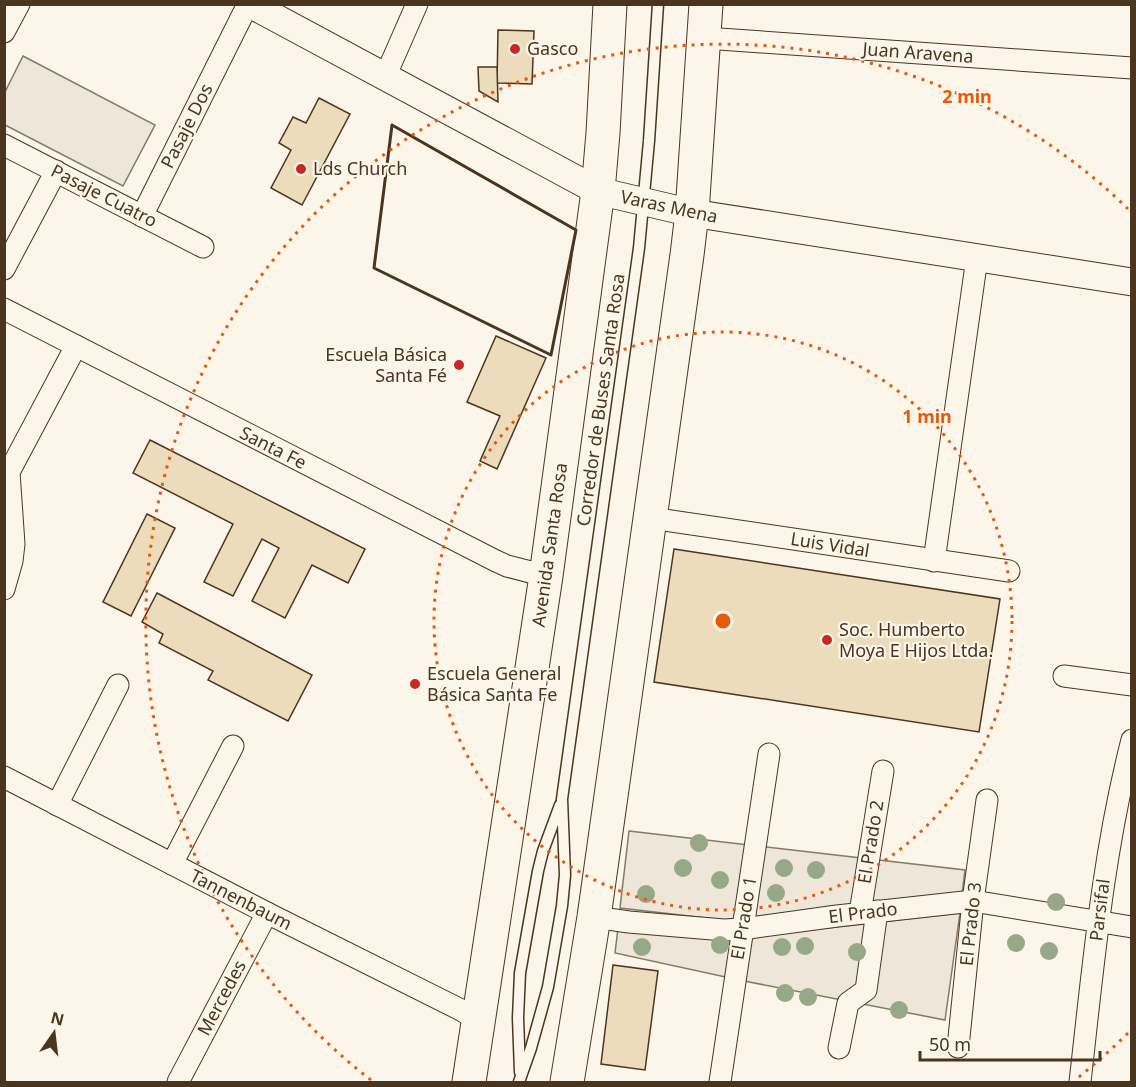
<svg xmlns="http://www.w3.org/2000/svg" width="1136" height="1087" font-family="'Noto Sans',sans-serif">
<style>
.green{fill:#ede6d9;stroke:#887966;stroke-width:1.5}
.building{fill:#ecdcbc;stroke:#4a3520;stroke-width:1.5}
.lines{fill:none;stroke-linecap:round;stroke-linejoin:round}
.service-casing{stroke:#4a3520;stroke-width:13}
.minor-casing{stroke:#4a3520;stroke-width:23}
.tertiary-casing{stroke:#4a3520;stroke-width:29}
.primary-casing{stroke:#4a3520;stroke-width:35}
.service{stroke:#fbf6e9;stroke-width:10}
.minor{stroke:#fbf6e9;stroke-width:21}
.tertiary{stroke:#fbf6e9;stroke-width:27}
.primary{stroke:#fbf6e9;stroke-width:33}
.wall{stroke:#4a3520;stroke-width:3}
.tree{fill:#96a887}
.ring{fill:none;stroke:#e8590c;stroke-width:3;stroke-dasharray:3 6}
.poi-dot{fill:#c62828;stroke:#fbf6e9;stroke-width:2}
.labels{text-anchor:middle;stroke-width:4.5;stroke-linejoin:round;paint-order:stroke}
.poi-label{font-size:18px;fill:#4a3520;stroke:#fbf6e9;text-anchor:start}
.street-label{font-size:18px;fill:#4a3520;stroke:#fbf6e9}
.centre{fill:#e8590c;stroke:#fbf6e9;stroke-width:3}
.ring-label{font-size:18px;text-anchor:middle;font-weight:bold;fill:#e8590c;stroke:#fbf6e9;stroke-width:4.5;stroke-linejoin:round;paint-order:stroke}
</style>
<rect width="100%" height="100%" fill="#fbf6e9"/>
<g class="green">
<path d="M 23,56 L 155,125 L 123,186 L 5,125 L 5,92 Z"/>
<path d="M 629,831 L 965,870 L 962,894 L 724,920 L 620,908 Z"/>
<path d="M 960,913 L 945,1020 L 744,981 L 615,953 L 618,928 L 730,939 Z"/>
</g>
<g class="building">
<path d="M 498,30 L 534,31 L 532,84 L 497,83 Z"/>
<path d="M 478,67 L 497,67 L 498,102 L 479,91 Z"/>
<path d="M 319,98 L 350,114 L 302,205 L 271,188 L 291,150 L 279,143 L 293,117 L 306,123 Z"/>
<path d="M 496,336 L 546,358 L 497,469 L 480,461 L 500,416 L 467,402 Z"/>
<path d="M 150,440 L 365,549 L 348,583 L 312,565 L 285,618 L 252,601 L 279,548 L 262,539 L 233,596 L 204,582 L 233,524 L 133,473 Z"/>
<path d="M 147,514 L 175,528 L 131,616 L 103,602 Z"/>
<path d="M 674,549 L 1000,599 L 979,732 L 654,682 Z"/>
<path d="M 157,593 L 312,675 L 288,721 L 208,680 L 213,671 L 159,643 L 163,634 L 142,622 Z"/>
<path d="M 613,965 L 658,971 L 645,1070 L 601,1064 Z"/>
</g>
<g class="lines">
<defs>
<g id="service">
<path d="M 520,1072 L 518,1018 L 520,973 L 538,871 L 543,851 L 560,805"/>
<path d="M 519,1082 L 531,1048 L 548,987 L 562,906 L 565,875 L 562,799 L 639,248 L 649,141 L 658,4"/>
</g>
<g id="minor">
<path d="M 4,32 L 19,4"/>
<path d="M 705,38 L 1132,68"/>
<path d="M 385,77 L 417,4"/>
<path d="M 4,145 L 203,247"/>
<path d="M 142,216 L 248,4"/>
<path d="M 4,269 L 56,171"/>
<path d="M 4,309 L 496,561 L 507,566 L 546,576"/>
<path d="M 651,518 L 1009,571"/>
<path d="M 934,561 L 977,258"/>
<path d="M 4,589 L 12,561 L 14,544 L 9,472 L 76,346"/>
<path d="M 1064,676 L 1132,685"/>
<path d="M 4,777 L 267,913 L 461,1010 L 479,1021"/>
<path d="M 57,805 L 118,685"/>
<path d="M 172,864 L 233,746"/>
<path d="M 860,913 L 883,771"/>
<path d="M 594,917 L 629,922 L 724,930 L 742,929 L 837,916 L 973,901 L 1132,927"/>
<path d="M 958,1047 L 973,901 L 987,800"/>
<path d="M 839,1048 L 848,1003 L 866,990 L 877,911"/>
<path d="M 178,1082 L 267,913"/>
<path d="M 720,1082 L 769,754"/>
<path d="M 1080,1082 C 1093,968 1103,852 1132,740"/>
</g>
<path id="tertiary" d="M 250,4 L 598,191 L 692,213 L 1132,282"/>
<g id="primary">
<path d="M 469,1082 L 546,576 L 598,191 L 603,133 L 610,4"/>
<path d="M 567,1082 L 594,917 L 687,255 L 692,213 L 706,4"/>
</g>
</defs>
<use href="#service" class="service-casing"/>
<use href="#minor" class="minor-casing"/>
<use href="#tertiary" class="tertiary-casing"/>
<use href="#primary" class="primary-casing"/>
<use href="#service" class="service"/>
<use href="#minor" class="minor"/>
<use href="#tertiary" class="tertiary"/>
<use href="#primary" class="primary"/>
<path class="wall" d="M 392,125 L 576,230 L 551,355 L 374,268 Z"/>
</g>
<g class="tree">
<circle cx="699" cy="843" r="9"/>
<circle cx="683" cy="868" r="9"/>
<circle cx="784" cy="868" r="9"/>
<circle cx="816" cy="870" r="9"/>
<circle cx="720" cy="880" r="9"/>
<circle cx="776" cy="893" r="9"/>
<circle cx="646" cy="894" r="9"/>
<circle cx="1056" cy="902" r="9"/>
<circle cx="1016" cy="943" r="9"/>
<circle cx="720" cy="945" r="9"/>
<circle cx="805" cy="946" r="9"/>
<circle cx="642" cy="947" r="9"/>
<circle cx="782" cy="947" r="9"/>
<circle cx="1049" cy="951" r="9"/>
<circle cx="857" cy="952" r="9"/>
<circle cx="785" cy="993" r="9"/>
<circle cx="808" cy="997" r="9"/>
<circle cx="899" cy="1010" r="9"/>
</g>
<g class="ring">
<circle cx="723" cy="621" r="289"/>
<path d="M1128 1033A578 578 0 0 1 1075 1080M371 1080A578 578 0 1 1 1128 209"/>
</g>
<g class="poi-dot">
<circle cx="515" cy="49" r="6"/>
<circle cx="301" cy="169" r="6"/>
<circle cx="459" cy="365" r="6"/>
<circle cx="827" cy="640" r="6"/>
<circle cx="415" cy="684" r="6"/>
</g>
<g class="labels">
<g class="poi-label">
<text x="527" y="55">Gasco</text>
<text x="313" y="175">Lds Church</text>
<text x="447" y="361" text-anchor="end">Escuela Básica<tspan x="447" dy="21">Santa Fé</tspan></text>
<text x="839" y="636">Soc. Humberto<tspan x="839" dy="21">Moya E Hijos Ltda.</tspan></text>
<text x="427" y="680">Escuela General<tspan x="427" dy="21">Básica Santa Fe</tspan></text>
</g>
<g class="street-label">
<text transform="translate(918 53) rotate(4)" y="6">Juan Aravena</text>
<text transform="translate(187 126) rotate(-63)" y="6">Pasaje Dos</text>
<text transform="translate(104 196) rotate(27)" y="6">Pasaje Cuatro</text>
<text transform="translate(669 207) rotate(12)" y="6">Varas Mena</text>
<text transform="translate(601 400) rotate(-82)" y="6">Corredor de Buses Santa Rosa</text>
<text transform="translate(273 448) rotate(27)" y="6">Santa Fe</text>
<text transform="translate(550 545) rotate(-82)" y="6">Avenida Santa Rosa</text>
<text transform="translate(830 545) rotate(9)" y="6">Luis Vidal</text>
<text transform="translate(871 842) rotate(-81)" y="6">El Prado 2</text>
<text transform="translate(241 900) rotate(27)" y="6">Tannenbaum</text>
<text transform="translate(1100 910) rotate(-83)" y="6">Parsifal</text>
<text transform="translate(863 913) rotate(-7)" y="6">El Prado</text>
<text transform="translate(744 918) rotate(-81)" y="6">El Prado 1</text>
<text transform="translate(971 924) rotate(-84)" y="6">El Prado 3</text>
<text transform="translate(222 998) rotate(-62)" y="6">Mercedes</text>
</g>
</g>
<circle cx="723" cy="621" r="9" class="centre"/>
<g class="ring-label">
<text x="967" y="103">2 min</text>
<text x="927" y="423">1 min</text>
</g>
<rect width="1136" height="1087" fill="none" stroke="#4a3520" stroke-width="12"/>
<g transform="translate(54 1033) rotate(14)" stroke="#fbf6e9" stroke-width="4.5" paint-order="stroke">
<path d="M0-4.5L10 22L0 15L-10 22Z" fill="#4a3520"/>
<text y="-9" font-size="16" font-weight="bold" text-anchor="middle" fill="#4a3520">N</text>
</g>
<path d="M920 1051v9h180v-9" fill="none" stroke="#4a3520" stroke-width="3"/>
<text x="929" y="1051" font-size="18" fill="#4a3520" stroke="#fbf6e9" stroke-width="4.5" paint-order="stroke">50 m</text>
</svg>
